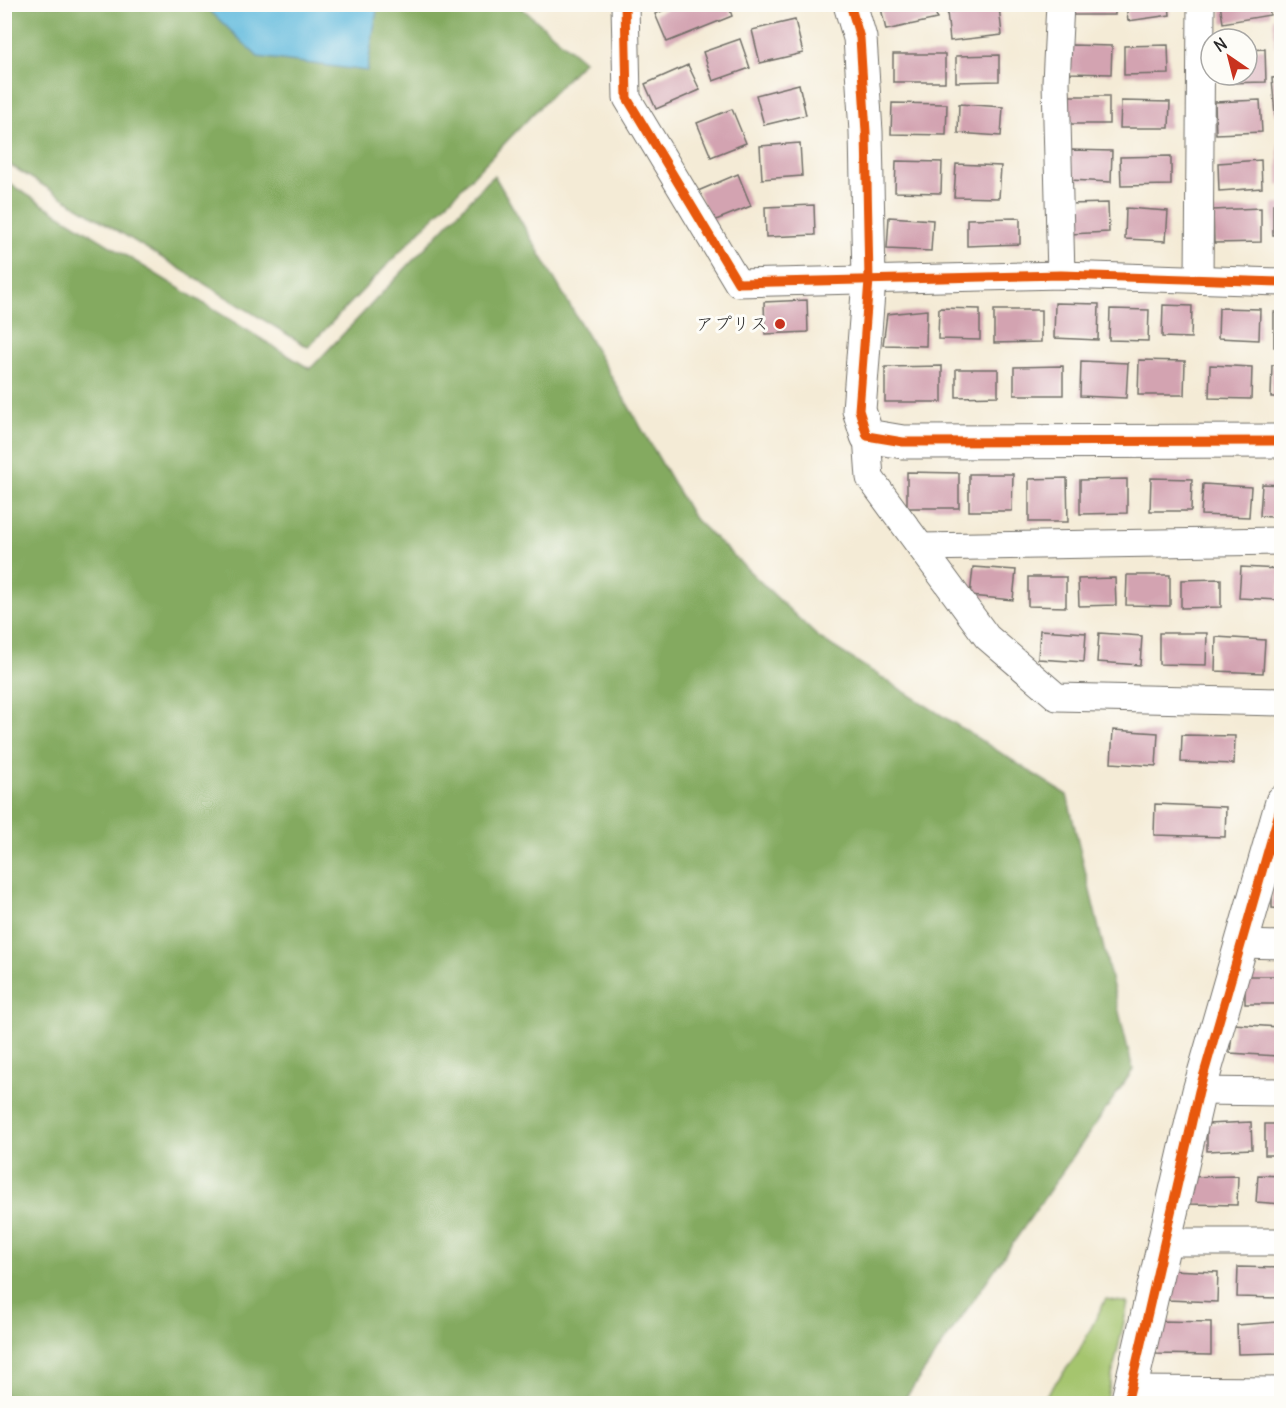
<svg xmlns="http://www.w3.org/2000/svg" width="1286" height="1408" font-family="Delius,'Klee One',sans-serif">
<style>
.green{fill:#a5c56e;stroke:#68784c;stroke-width:1.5}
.forest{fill:#84aa61;stroke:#586a46;stroke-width:1.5}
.water{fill:#60badd;stroke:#467284;stroke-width:1.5}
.building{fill:#d3a3b1}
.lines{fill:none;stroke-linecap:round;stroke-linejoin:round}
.minor-casing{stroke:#716e67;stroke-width:29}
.tertiary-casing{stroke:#716e67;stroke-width:35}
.minor{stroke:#fff;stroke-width:27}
.tertiary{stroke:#fff;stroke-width:33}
.cycleway-casing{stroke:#fdfcf7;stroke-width:13}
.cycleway{stroke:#e8590c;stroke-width:9}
.poi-dot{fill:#c8321e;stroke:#fdfcf7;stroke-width:2}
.labels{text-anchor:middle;stroke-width:6;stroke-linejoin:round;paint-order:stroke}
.poi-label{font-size:18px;fill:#2b2b2b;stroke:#fdfcf7;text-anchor:end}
</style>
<rect width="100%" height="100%" fill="#fdfcf7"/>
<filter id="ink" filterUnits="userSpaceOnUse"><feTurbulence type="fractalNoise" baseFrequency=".0167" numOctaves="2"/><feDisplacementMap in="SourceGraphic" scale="12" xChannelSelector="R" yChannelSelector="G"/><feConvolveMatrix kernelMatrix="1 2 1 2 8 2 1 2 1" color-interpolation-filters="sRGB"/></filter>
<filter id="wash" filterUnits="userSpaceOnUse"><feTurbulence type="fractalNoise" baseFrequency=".008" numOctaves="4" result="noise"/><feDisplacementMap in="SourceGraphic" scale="24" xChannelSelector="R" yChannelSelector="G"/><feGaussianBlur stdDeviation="1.35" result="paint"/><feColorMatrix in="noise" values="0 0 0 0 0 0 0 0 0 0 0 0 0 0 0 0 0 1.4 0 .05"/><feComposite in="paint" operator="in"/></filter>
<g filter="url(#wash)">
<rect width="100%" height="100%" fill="#f4ebd6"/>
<path class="green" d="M 1106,1299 L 1128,1303 L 1106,1403 L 1040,1403 L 1077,1355 Z"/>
<g class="forest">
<path d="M 4,5 L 518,5 L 584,61 L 308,347 L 5,162 Z"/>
<path d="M 494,175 L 693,517 L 818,637 L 1067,795 L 1133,1070 L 902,1403 L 5,1403 L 5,181 L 310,369 Z"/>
</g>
<path class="water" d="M 204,5 L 378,5 L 367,71 L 258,57 Z"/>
<g id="blocks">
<g class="building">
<path d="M 678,4 L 728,4 L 732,16 L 667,42 L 655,14 Z"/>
<path d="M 880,4 L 934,4 L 937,19 L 886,30 Z"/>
<rect x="1071" y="4" width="44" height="11"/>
<path d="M 1126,4 L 1169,4 L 1170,15 L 1128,21 Z"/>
<path d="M 1220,4 L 1269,4 L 1270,15 L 1223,23 Z"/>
<path d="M 999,6 L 1002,35 L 950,41 L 947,12 Z"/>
<path d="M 1273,18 L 1282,18 L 1282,47 L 1275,47 Z"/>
<path d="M 795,20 L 803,53 L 760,63 L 752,30 Z"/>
<path d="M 740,39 L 750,68 L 713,81 L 703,52 Z"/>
<path d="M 1071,45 L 1112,46 L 1111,74 L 1070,73 Z"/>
<path d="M 1168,45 L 1169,74 L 1124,75 L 1124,46 Z"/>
<path d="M 1265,49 L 1266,82 L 1222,83 L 1222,75 L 1247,75 L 1247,50 Z"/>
<rect x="893" y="54" width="52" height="28"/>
<path d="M 999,55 L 999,81 L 956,82 L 956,56 Z"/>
<path d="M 688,65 L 700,90 L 656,109 L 645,84 Z"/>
<path d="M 1282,77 L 1282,114 L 1275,115 L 1272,78 Z"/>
<path d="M 799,84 L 806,115 L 764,125 L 756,95 Z"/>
<rect x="1065" y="96" width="44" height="28"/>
<path d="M 1260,100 L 1262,132 L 1216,134 L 1215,102 Z"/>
<path d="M 1121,101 L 1170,102 L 1169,128 L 1120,128 Z"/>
<path d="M 892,103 L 947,104 L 946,135 L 891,134 Z"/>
<path d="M 959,104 L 1003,107 L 1001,136 L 958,133 Z"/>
<path d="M 732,109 L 746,143 L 711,157 L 697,123 Z"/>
<path d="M 800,143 L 802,176 L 762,179 L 760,146 Z"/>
<rect x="1278" y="144" width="4" height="41"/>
<path d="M 1070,150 L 1112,151 L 1111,182 L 1069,180 Z"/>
<path d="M 1171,156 L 1171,185 L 1121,186 L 1120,157 Z"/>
<path d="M 1261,160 L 1262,188 L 1219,191 L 1218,163 Z"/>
<path d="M 896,161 L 942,162 L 941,193 L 895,192 Z"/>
<path d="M 956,164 L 1001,166 L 999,198 L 954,197 Z"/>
<path d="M 738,174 L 751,206 L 711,222 L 698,191 Z"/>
<path d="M 1108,203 L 1109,232 L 1070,234 L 1069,204 Z"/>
<rect x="1273" y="204" width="9" height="31"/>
<path d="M 814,205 L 815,235 L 766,237 L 765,207 Z"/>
<path d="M 1126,208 L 1168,211 L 1166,241 L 1125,239 Z"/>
<path d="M 1261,208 L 1261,242 L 1214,243 L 1213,210 Z"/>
<path d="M 889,217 L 933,220 L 931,251 L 887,249 Z"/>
<path d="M 1020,218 L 1020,244 L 967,246 L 967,219 Z"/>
<path d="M 807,300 L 808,332 L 765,334 L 764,302 Z"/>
<path d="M 1055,303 L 1099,304 L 1098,340 L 1054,338 Z"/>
<path d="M 1163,305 L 1192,306 L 1191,338 L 1162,337 Z"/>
<path d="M 939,308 L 980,309 L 980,340 L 938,339 Z"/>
<path d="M 1219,308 L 1260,309 L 1259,340 L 1218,338 Z"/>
<path d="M 1110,309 L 1149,310 L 1148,341 L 1109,340 Z"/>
<path d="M 927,310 L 926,346 L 883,345 L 887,314 Z"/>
<path d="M 994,310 L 1041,310 L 1041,342 L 994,343 Z"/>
<path d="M 1274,312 L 1282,313 L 1282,347 L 1274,347 Z"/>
<path d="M 1139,360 L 1185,361 L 1184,395 L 1138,395 Z"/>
<path d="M 1081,361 L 1128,363 L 1126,398 L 1080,396 Z"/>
<path d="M 1210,365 L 1252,367 L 1251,399 L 1209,398 Z"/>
<path d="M 1272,365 L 1282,365 L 1282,397 L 1271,397 Z"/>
<path d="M 942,366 L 942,402 L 885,402 L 885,367 Z"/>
<path d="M 1063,366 L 1063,395 L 1014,395 L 1014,367 Z"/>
<path d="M 956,369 L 998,369 L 998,396 L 956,397 Z"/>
<path d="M 907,472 L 959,473 L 959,508 L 907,508 Z"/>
<path d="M 969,474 L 1013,474 L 1012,511 L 969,511 Z"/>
<path d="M 1067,478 L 1068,522 L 1029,522 L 1029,479 Z"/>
<path d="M 1151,478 L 1192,479 L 1191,511 L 1150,511 Z"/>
<path d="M 1127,479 L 1127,513 L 1080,514 L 1080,480 Z"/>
<path d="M 1203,484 L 1251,487 L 1249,517 L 1201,515 Z"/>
<path d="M 1262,484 L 1282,485 L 1282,518 L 1260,516 Z"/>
<path d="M 973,567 L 1016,570 L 1013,600 L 970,596 Z"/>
<path d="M 1241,567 L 1281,569 L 1279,600 L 1239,598 Z"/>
<path d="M 1127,575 L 1170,575 L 1170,606 L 1126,605 Z"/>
<path d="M 1028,577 L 1066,577 L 1066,607 L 1028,606 Z"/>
<path d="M 1115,578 L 1116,605 L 1079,606 L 1078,579 Z"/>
<path d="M 1221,579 L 1221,607 L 1181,608 L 1181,580 Z"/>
<path d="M 1040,630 L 1086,633 L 1084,662 L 1038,659 Z"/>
<path d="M 1099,633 L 1142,636 L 1140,665 L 1097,662 Z"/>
<path d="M 1159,633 L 1207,633 L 1206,665 L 1159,664 Z"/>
<path d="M 1216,637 L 1265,640 L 1263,673 L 1215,671 Z"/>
<path d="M 1113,730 L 1158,733 L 1156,766 L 1111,763 Z"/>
<path d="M 1182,735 L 1235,736 L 1234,764 L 1181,762 Z"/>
<path d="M 1155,804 L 1226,807 L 1225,837 L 1154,835 Z"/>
<path d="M 1272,883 L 1282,883 L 1282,909 L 1272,908 Z"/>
<rect x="1245" y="976" width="37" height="28"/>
<path d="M 1233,1024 L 1279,1027 L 1277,1056 L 1230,1053 Z"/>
<path d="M 1251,1122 L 1252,1149 L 1207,1151 L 1207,1124 Z"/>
<rect x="1265" y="1124" width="17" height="31"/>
<path d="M 1258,1175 L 1282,1176 L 1282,1204 L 1256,1202 Z"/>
<path d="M 1238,1176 L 1237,1205 L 1187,1204 L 1189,1177 Z"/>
<path d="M 1238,1267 L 1282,1268 L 1282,1298 L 1237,1297 Z"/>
<path d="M 1169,1270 L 1218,1272 L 1217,1302 L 1167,1300 Z"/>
<path d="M 1157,1321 L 1211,1322 L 1211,1355 L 1156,1354 Z"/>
<path d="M 1278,1322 L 1280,1353 L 1238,1354 L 1237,1325 Z"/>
</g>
</g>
</g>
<g filter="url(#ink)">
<use href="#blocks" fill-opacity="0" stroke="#716e67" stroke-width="1.5"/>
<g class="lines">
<defs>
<g id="minor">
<path d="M 625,4 L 627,98 L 738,283 L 1061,275 L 1282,282"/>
<path d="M 1060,4 L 1056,82 L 1061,275"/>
<path d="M 1199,279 L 1201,4"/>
<path d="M 867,436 L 870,478 L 987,637 L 1057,697 L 1282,702"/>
<path d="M 921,547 L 1282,541"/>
<path d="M 1242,944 L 1282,945"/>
<path d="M 1199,1091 L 1282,1092"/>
<path d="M 1165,1242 L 1282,1242"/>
<path d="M 1130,1390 L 1282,1391"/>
</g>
<g id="tertiary">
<path d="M 850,4 L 860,38 L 866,132 L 869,280 L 859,410 L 867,436 L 903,442 L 1282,441"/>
<path d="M 1127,1404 L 1199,1091 L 1282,802"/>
</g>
</defs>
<use href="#minor" class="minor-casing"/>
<use href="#tertiary" class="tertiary-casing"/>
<use href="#minor" class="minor"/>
<use href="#tertiary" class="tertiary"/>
<defs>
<g id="cycleway">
<path d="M 625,4 L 627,98 L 738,283 L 1061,275 L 1282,282"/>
<path d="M 850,4 L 860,38 L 866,132 L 869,280 L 859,410 L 867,436 L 903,442 L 1282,441"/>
<path d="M 1127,1404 L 1199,1091 L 1282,802"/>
</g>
</defs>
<use href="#cycleway" class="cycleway-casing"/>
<use href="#cycleway" class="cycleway"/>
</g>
</g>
<circle class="poi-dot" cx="780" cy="324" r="6"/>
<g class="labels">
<g class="poi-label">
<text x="768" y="330">アプリス</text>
</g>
</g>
<rect width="1286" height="1408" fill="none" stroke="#fdfcf7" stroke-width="24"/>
<g transform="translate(1229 57) rotate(325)"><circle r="28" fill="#fdfcf7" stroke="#a9a8a5" stroke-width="1.5"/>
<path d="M0-4.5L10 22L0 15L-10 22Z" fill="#c8321e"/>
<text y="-9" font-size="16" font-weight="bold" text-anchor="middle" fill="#2b2b2b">N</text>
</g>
</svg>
